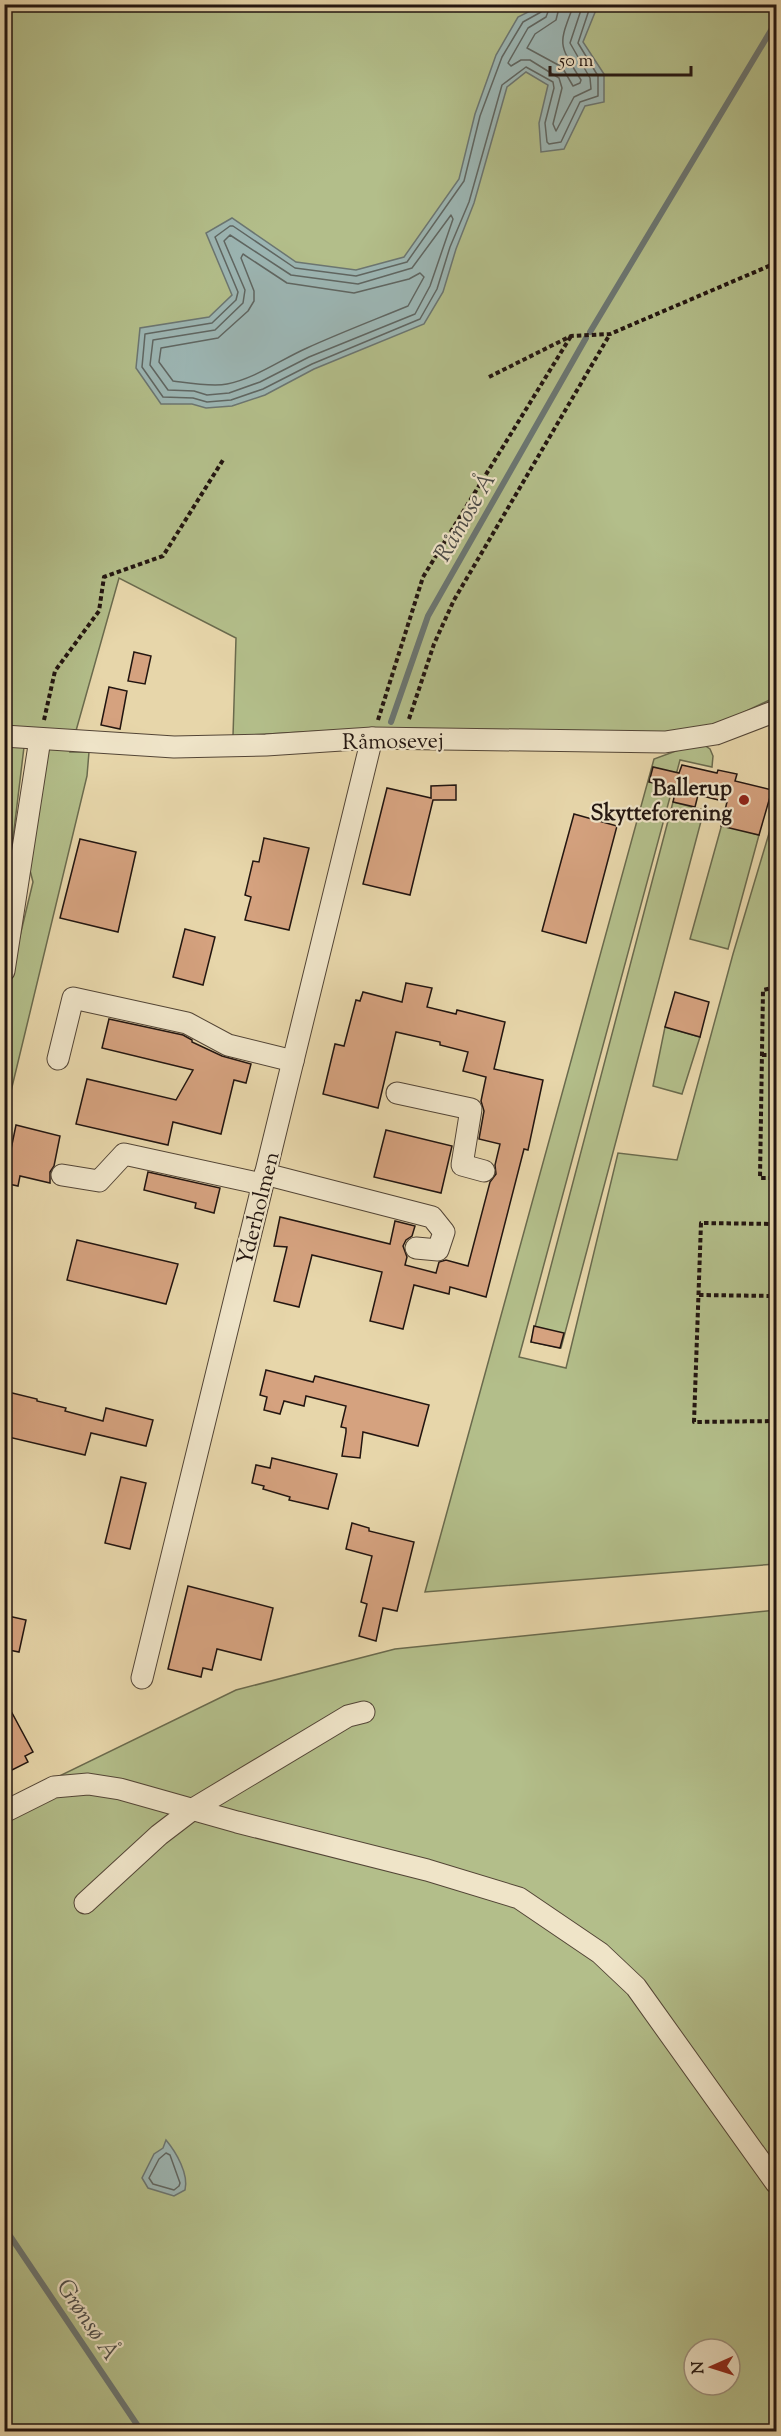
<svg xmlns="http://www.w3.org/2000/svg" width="781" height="2436" font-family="'Sorts Mill Goudy',serif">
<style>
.green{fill:#b3be8a;stroke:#6a6a4d;stroke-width:1.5;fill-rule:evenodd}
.water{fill:#9cb6b4;stroke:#6b7672;stroke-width:1.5}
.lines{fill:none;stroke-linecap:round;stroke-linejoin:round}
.shore{stroke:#5f6662;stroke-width:1.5}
.stream{stroke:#6b7672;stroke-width:6}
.building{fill:#d5a27f;stroke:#221510;stroke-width:1.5}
.minor-casing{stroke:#534536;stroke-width:23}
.path{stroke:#221510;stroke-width:4;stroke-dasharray:4.5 3;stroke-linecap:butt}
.minor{stroke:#efe4c8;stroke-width:21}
.poi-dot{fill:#8f2418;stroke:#efe4c8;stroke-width:2}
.labels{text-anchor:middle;stroke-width:4.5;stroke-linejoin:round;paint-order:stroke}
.street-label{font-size:22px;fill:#221510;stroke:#efe4c8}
.poi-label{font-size:22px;font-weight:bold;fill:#221510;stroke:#efe4c8;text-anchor:end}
.water-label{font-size:24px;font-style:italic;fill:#4d4d49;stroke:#efe4c8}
</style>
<rect width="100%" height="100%" fill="#e7d6aa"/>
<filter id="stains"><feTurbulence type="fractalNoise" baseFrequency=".00333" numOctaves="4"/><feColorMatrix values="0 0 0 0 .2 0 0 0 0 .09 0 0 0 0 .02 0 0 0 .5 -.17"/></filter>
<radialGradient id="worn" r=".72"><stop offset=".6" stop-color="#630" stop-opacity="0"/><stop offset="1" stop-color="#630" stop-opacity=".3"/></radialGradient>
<g class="green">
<path d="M 4,5 L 776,5 L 776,697 L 717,725 L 664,732 L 376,728 L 233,736 L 236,638 L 119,578 L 70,752 L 89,752 L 87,776 L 5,1116 L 5,955 L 14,961 L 33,882 L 24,847 L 46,754 L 24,747 L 11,855 L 5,854 Z"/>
<path d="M 704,745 L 710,749 L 713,756 L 712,767 L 680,760 L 519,1357 L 566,1368 L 618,1153 L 677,1160 L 733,954 L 776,810 L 776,1564 L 425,1592 L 654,759 L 684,748 Z"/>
<path d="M 673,802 L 704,810 L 561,1348 L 531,1342 Z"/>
<path d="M 722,824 L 759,835 L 728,949 L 690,939 Z"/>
<path d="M 665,1027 L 700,1037 L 682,1094 L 653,1086 Z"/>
<path d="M 776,1610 L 776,2431 L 5,2431 L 4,1803 L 236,1690 L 395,1649 ZM 694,2349 L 730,2349 L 730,2385 L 694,2385 Z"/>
</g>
<g class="water">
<path d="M 542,5 L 598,5 L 583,42 L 604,74 L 604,102 L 585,106 L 564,149 L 541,152 L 539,123 L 548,85 L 526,72 L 507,87 L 474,203 L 456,249 L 443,292 L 424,324 L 314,369 L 265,395 L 232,406 L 206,408 L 192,404 L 161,404 L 136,368 L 140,328 L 209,317 L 232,295 L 206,233 L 232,218 L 296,262 L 356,270 L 404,257 L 459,179 L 475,114 L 496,55 L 518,17 Z"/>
<path d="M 166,2140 C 176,2152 189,2174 185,2190 L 174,2196 L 148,2188 L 142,2178 L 154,2154 L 163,2148 Z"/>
</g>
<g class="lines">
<g class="shore">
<path d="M 544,4 L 541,12 L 523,22 L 502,57 L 480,116 L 464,181 L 407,262 L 356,276 L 295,268 L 233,226 L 230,226 L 215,237 L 238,292 L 236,300 L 212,323 L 145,334 L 142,367 L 163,397 L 193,398 L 207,402 L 231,400 L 263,389 L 312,364 L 420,319 L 437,289 L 450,247 L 469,202 L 502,85 L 526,67 L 553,82 L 554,88 L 545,123 L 547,142 L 549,144 L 561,142 L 580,102 L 598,96 L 598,76 L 578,43 L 591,4"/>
<path d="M 551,4 L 546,17 L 528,28 L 508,63 L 511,66 L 521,60 L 530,60 L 559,78 L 562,88 L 553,124 L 556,131 L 574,97 L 591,89 L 590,78 L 570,43 L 583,4"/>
<path d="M 560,4 L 556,20 L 535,34 L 527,48 L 562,67 L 573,86 L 580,83 L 581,80 C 558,43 558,46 574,4"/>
<path d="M 451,215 L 453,219 L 430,286 L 415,314 L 309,357 L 260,382 L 229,393 L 207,395 L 194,391 L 168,390 L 150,365 L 153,340 L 215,330 L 243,303 L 245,290 L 224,241 L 230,235 L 291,275 L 358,284 L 412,268 Z"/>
<path d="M 243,254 L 287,283 L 354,293 L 409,279 L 420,273 L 424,277 L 408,306 C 374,320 340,333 307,348 C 280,360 256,378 227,384 C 212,387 189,383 173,381 L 159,362 L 161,348 L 218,338 L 248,311 L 254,301 L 254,291 L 241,258 Z"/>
<path d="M 166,2153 L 170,2155 L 180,2183 L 179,2186 L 174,2190 L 153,2184 L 149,2178 L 159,2159 Z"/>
</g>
<g class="stream">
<path d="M 590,332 L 776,22"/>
<path d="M 391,722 L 428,616 L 586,338"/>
<path d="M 4,2227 L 142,2432"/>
</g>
</g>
<g class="building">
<path d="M 134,652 L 151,656 L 145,684 L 128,681 Z"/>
<path d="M 109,687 L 127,691 L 120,729 L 101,725 Z"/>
<path d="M 682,765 L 717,773 L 718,770 L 737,774 L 735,781 L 772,790 L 759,835 L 721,826 L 727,802 L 698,795 L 695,807 L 673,802 L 676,789 L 649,782 L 653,767 L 679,773 Z"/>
<path d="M 456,785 L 456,800 L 433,800 L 410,895 L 363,884 L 387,788 L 431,798 L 431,786 Z"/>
<path d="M 574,814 L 617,826 L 586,943 L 542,931 Z"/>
<path d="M 264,838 L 309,848 L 289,930 L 245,920 L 251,897 L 245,895 L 253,861 L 259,862 Z"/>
<path d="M 80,839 L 136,852 L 118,932 L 60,918 Z"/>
<path d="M 185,929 L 215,937 L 203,985 L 173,977 Z"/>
<path d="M 406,983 L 432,988 L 427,1007 L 456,1014 L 457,1010 L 505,1022 L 494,1069 L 543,1080 L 528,1150 L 524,1149 L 486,1297 L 450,1287 L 449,1294 L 414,1285 L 403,1329 L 370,1321 L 382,1272 L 312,1255 L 299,1307 L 274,1301 L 287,1247 L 274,1246 L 280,1217 L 390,1244 L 395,1221 L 415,1226 L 412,1236 L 406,1240 L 403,1246 L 407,1257 L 405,1265 L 436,1273 L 439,1262 L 446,1260 L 468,1266 L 490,1182 L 496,1174 L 495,1165 L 500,1144 L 479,1139 L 484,1111 L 481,1101 L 486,1077 L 463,1071 L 468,1052 L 440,1045 L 440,1042 L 396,1032 L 378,1108 L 323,1094 L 335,1044 L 344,1046 L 356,1000 L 360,1001 L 363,992 L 402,1002 Z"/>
<path d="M 675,992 L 709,1002 L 700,1037 L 665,1027 Z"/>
<path d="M 109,1019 L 183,1035 L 192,1040 L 192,1042 L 222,1056 L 251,1064 L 246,1083 L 234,1080 L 221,1134 L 173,1122 L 168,1145 L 76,1124 L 87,1079 L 176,1100 L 193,1070 L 102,1048 Z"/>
<path d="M 16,1125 L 60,1136 L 54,1166 L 50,1172 L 50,1183 L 20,1176 L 18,1186 L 4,1183 Z"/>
<path d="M 386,1130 L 452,1146 L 441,1193 L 374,1177 Z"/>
<path d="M 148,1172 L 220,1188 L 214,1213 L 195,1208 L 196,1203 L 144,1190 Z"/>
<path d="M 77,1240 L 178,1264 L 166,1304 L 67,1280 Z"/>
<path d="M 534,1326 L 564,1333 L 560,1348 L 531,1342 Z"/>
<path d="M 266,1370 L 313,1382 L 315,1376 L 429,1405 L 418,1446 L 363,1432 L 360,1458 L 342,1456 L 346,1432 L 346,1428 L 341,1427 L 346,1406 L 306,1396 L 304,1406 L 284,1401 L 280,1414 L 264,1410 L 267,1397 L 260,1395 Z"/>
<path d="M 4,1391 L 37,1399 L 37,1401 L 66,1408 L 65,1411 L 103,1421 L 106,1408 L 153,1420 L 146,1446 L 91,1433 L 85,1455 L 4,1436 Z"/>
<path d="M 272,1458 L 337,1474 L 328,1509 L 289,1500 L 290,1497 L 263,1489 L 264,1486 L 252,1483 L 256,1465 L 270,1468 Z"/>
<path d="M 121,1477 L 146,1483 L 130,1549 L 105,1543 Z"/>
<path d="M 352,1523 L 369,1528 L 369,1531 L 414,1542 L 397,1611 L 383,1608 L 376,1641 L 359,1636 L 367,1604 L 361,1602 L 372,1556 L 346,1549 Z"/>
<path d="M 188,1586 L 273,1608 L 261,1660 L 217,1649 L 212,1670 L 203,1668 L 201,1677 L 168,1669 Z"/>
<path d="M 4,1615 L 26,1620 L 19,1652 L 4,1649 Z"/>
<path d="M 4,1698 L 33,1752 L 25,1756 L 28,1762 L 4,1774 Z"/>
</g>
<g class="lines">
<defs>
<g id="minor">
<path d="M 4,736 L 174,747 L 266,745 L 372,738 L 665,742 L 716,734 L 776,711"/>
<path d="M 4,971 L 40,739"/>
<path d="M 58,1059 L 73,998 L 187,1023 L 228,1045 L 293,1061"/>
<path d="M 397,1093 L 471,1109 L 462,1165 L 484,1171"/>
<path d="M 265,1174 L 432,1217 L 444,1232 L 438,1250 L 416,1248"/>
<path d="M 62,1175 L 99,1181 L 124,1154 L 262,1184"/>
<path d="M 142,1678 L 372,738"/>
<path d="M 4,1812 L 54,1787 L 88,1784 L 120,1789 L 237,1822 L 427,1870 L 519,1898 L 600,1953 L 636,1987 L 776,2183"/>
<path d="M 85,1903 L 159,1835 L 193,1809 L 348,1716 L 364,1712"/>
</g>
</defs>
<use href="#minor" class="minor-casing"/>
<g class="path">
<path d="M 489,377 L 571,336 L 610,334 L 776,263"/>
<path d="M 409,719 L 434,644 L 454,600 L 610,334"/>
<path d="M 44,720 L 55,671 L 99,611 L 104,577 L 163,556 L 223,460"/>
<path d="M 378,720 L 423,577 L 571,336"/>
<path d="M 776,987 L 763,990 L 760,1178 L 776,1178"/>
<path d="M 762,1055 L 776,1055"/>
<path d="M 776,1224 L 701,1223 L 694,1422 L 776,1421"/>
<path d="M 699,1295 L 776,1296"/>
</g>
<use href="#minor" class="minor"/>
</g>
<circle class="poi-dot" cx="744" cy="800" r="6"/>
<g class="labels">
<g class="street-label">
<text transform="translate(393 740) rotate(-1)" y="8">Råmosevej</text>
<text transform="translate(257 1208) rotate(-76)" y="8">Yderholmen</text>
</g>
<g class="poi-label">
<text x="732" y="795">Ballerup<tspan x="732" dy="25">Skytteforening</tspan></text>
</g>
<g class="water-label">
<text transform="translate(464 517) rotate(-60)" y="8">Råmose Å</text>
<text transform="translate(88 2319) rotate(56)" y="8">Grønsø Å</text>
</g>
</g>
<rect width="781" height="2436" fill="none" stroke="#e7d6aa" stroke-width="24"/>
<rect x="6" y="6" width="769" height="2424" fill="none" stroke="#221510" stroke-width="3"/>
<rect x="12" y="12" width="757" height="2412" fill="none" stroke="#221510" stroke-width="1.5"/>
<g transform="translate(712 2367) rotate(267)"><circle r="28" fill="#efe4c8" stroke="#9d917e" stroke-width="1.5"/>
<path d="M0-4.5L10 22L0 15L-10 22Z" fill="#8f2418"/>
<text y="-9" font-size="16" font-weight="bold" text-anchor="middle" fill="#221510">N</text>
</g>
<path d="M550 66v9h141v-9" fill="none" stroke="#221510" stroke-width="3"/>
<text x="559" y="66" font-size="18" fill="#221510" stroke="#efe4c8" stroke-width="4.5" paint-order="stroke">50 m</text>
<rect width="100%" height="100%" filter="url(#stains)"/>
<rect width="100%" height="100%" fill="url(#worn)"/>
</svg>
